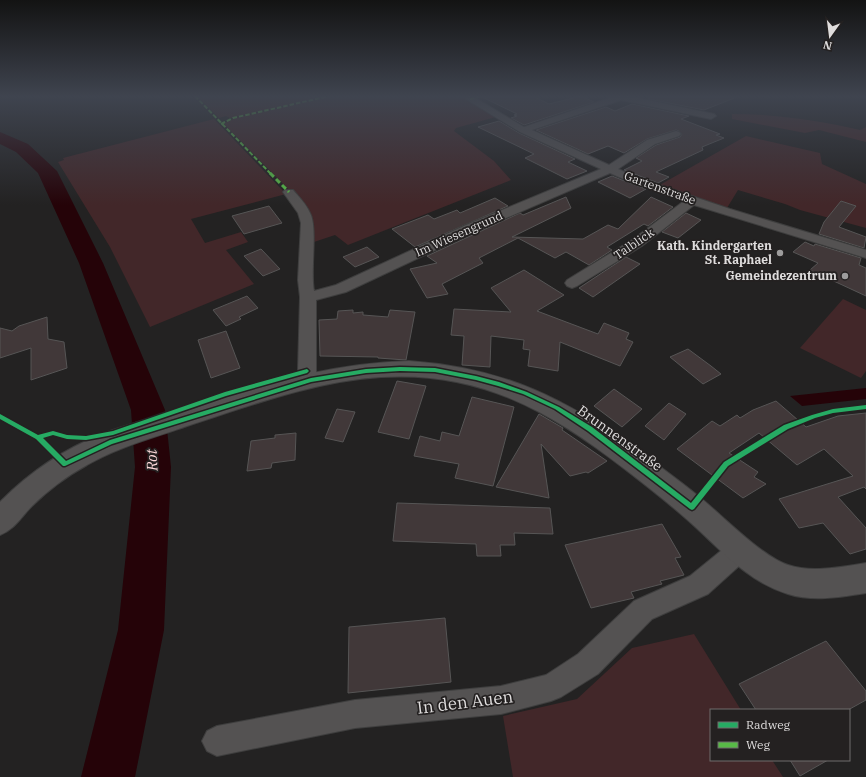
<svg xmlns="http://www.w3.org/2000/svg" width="866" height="777" font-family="'IBM Plex Serif',serif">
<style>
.green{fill:#422729}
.water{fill:#250308}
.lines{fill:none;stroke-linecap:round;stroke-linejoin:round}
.river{fill:#250308;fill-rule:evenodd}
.building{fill:#413839;stroke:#565555}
.minor-casing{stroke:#3e3e3e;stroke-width:2}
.tertiary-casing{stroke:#3e3e3e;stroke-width:2}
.minor{fill:#545252;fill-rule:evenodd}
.tertiary{fill:#545252;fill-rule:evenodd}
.quiet-far1{stroke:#58b947;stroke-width:2;stroke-dasharray:4.5 2;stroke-linecap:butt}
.quiet{stroke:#58b947;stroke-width:3;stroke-dasharray:5.5 3;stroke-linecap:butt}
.cycleway-casing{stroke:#242121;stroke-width:3}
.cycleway{fill:#26ab63;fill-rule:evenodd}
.poi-dot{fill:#9d9c9c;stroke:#242121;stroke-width:1.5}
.labels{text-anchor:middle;stroke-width:3.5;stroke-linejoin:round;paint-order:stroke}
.far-street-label{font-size:12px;fill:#dfdddd;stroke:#242121}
.far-poi-label{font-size:12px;font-weight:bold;fill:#dfdddd;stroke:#242121;text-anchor:end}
.street-label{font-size:14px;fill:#dfdddd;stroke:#242121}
.water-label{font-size:15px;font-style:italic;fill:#fedadb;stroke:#242121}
.near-street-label{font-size:17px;fill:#dfdddd;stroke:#242121}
</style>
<rect width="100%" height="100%" fill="#232222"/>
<g class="green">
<path d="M 197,96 L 325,96 L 230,118 L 226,116 L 219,118 Z"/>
<path d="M 333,96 L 461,96 L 496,117 L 456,128 L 454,131 L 494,161 L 511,180 L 348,245 L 335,235 L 311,243 L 292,193 L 225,125 L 226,122 L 236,118 Z"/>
<path d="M 732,114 C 774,114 818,120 860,130 L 866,127 L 866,142 L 819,130 L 805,133 L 732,119 Z"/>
<path d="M 214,119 L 286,194 L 191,219 L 205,243 L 241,232 L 248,242 L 226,250 L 254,284 L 150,327 L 110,247 L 58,162 L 64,160 L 63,158 Z"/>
<path d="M 746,136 L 820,153 L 822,164 L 866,184 L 866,228 L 800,210 L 785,204 L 738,190 L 727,208 L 658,186 Z"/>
<path d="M 843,299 L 866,310 L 866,371 L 861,378 L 800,348 Z"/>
<path d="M 694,634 L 741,710 L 711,710 L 711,760 L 772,760 L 783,777 L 513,777 L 503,716 L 577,699 L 632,648 Z"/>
</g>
<path class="water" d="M 866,388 L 866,399 L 802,406 L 790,396 Z"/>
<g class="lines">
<path class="river" d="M 0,132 L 28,144 L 57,171 L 103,263 L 165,410 L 171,467 L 164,630 L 135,777 L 81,777 L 118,630 L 135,467 L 131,410 L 79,263 L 38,173 L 16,152 L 0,144 Z"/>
</g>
<g class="building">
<path d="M 480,96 L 533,96 L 549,104 L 581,96 L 594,102 L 524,125 L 511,118 L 517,116 L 514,115 L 517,114 Z"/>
<path d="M 651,96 L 737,96 L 737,97 L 704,110 L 648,99 Z"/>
<path d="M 632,104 L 689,116 L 681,119 L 720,134 L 716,135 L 724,138 L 702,147 L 703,150 L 656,172 L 669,177 L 658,183 L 624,170 L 642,161 L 636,158 L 656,145 L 680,137 L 682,134 L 679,131 L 676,130 L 647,139 L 624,153 L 608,146 L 588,154 L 536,130 L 606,107 L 615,111 Z"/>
<path d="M 499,121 L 519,133 L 575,159 L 568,162 L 587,171 L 567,179 L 525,158 L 534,154 L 478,127 Z"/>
<path d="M 612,176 L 627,182 L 646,189 L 630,198 L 598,182 Z"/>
<path d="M 566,197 L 571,208 L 512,237 L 583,239 L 608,225 L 618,229 L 651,197 L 673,207 L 648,226 L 644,224 L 607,247 L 612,250 L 589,265 L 566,252 L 555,258 L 518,238 L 479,258 L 483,263 L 442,284 L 448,294 L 427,298 L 410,269 L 437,263 L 427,256 L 520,213 L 523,215 Z"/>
<path d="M 495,198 L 508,206 L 415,247 L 392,229 L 428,215 L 434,219 L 457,210 L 460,213 Z"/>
<path d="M 841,201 L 856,206 L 839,227 L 866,237 L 864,248 L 819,234 L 824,222 Z"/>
<path d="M 269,206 L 282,223 L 244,234 L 232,216 Z"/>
<path d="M 686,213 L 701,220 L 678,238 L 662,232 Z"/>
<path d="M 805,242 L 814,246 L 815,244 L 861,258 L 859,265 L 866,268 L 866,296 L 810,270 L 818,263 L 793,252 Z"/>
<path d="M 367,247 L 379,257 L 355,267 L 343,257 Z"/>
<path d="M 261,249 L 280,269 L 263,276 L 244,256 Z"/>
<path d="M 626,257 L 640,264 L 593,297 L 579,288 Z"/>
<path d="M 524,270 L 564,295 L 537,311 L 598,334 L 604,323 L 629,333 L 626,339 L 633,342 L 620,366 L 560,342 L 558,371 L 528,366 L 530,350 L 523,349 L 524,340 L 491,336 L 490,367 L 462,365 L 464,336 L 451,335 L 454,309 L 511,312 L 491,288 Z"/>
<path d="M 247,296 L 258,308 L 239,317 L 241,319 L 226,326 L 213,310 Z"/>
<path d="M 353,310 L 353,313 L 363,312 L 363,315 L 388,317 L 390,310 L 415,312 L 406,360 L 378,358 L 378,357 L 320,356 L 319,320 L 337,319 L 338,311 Z"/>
<path d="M 47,317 L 48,339 L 64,342 L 67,368 L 31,380 L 31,348 L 0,358 L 0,328 L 12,331 L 19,326 Z"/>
<path d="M 226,331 L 240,368 L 211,378 L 198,340 Z"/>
<path d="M 688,349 L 711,366 L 721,374 L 703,384 L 670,357 Z"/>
<path d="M 397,381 L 426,386 L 409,439 L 378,432 Z"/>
<path d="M 614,389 L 642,409 L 622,427 L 594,406 Z"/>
<path d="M 472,397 L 514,407 L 493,486 L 455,478 L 459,464 L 414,456 L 420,436 L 440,441 L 442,432 L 459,436 Z"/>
<path d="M 776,401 L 806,427 L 838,416 L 866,413 L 866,489 L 864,487 L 838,497 L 866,528 L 866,549 L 850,554 L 823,523 L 799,528 L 779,499 L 853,476 L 824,449 L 797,465 L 759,433 L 729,453 L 758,472 L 754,477 L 766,484 L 743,498 L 677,449 L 712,421 L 720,426 L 737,415 L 740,418 L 753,410 Z"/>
<path d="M 669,403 L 686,414 L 664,440 L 645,426 Z"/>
<path d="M 337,409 L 355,412 L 343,442 L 325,438 Z"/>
<path d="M 539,414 L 563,428 L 562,430 L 607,461 L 588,473 L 586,472 L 570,476 L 541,444 L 549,498 L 496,487 Z"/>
<path d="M 296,433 L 295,460 L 272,463 L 271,468 L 247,471 L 251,441 L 275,438 L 275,435 Z"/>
<path d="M 397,503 L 550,508 L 553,534 L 514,533 L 515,545 L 500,545 L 501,556 L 477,556 L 476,544 L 393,541 Z"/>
<path d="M 662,524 L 681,557 L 675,558 L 684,575 L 660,581 L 662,584 L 631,592 L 634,598 L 591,608 L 565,545 Z"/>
<path d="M 445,618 L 451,682 L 348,693 L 349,627 Z"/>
<path d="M 826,641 L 866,691 L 866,700 L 848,710 L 756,710 L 739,684 Z"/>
<path d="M 790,760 L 828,760 L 800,776 Z"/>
</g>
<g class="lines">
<defs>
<g id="minor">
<path d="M 461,96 L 472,96 L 524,127 L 615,96 L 629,96 L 714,114 L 716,116 L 711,119 L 621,100 L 532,130 L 609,165 L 647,140 L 676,131 L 679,132 L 681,134 L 679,136 L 655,144 L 618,169 L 636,177 L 730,209 L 866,250 L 866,258 L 694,205 L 642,246 L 577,286 L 572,288 L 567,286 L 565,283 L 567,280 L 632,240 L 684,201 L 628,181 L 610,173 L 476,231 L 346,292 L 316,300 L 316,371 L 320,380 L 317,385 L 311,387 L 305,385 L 298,371 L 300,297 L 298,280 L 301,223 L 298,213 L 283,192 L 285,190 L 293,190 C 299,197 306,204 310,213 C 318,228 310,270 314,291 L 336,285 L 466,225 L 601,169 L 520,132 Z"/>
<path d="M 741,538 L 749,541 L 753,549 L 749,557 L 708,594 L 652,619 L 598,674 L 561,697 L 551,701 L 501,714 L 355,728 L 217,756 L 207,751 L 202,741 L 207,731 L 217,726 L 355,700 L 501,686 L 546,675 L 578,654 L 634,601 L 690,576 L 733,541 Z"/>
</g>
<path id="tertiary" d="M 409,361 C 506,368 567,399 644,455 C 662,468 680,481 697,495 C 720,513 762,557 788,565 C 812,573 841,567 866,563 L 866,593 C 841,597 813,602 788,594 C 748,582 721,550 691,523 C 670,504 648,487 626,470 C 550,411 480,371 381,377 C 315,381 249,406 187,426 C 153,438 118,447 87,465 C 67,476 48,490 32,506 C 21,517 15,529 0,535 L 0,502 L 2,500 C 30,472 64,449 102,434 C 134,422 168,414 200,404 C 270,382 336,363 409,361 Z"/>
</defs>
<use href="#minor" class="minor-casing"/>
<use href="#tertiary" class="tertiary-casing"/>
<use href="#minor" class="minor"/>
<use href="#tertiary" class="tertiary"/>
<g class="quiet-far1">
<path d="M 195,96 L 271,174"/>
<path d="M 470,99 L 482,96"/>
<path d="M 221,124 L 233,118 L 329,96"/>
</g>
<path class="quiet" d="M 270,173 L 289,192"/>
<defs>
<path id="cycleway" d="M 400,367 L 435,368 L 476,376 L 499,382 L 527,392 L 559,407 L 592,427 L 691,503 L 724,462 L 784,425 L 812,415 L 833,409 L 866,405 L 866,409 L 833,413 L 815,418 L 788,429 L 728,466 L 694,509 L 692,510 L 690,509 L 588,431 L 555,409 L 523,394 L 498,386 L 476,380 L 435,372 L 400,371 L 366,373 L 311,382 L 112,444 L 65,466 L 63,466 L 36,439 L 0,419 L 0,414 L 38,435 L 53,431 L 67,435 L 86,436 L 113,431 L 225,392 L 307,369 L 309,371 L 307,373 L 226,396 L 113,435 L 86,440 L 67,439 L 53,435 L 43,438 L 66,461 L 110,440 L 311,378 L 366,369 Z"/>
</defs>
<use href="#cycleway" class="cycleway-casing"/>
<use href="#cycleway" class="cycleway"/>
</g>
<linearGradient id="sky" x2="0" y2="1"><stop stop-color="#131313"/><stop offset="0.47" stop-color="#3f444f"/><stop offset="1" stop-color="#3f444f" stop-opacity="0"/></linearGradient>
<rect width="866" height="205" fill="url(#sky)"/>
<g class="poi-dot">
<circle cx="780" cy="253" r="4"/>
<circle cx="845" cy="276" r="4"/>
</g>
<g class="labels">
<g class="far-street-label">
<text transform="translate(660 188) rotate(20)" y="4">Gartenstraße</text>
<text transform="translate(459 234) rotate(-24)" y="4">Im Wiesengrund</text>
<text transform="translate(634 244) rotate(-34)" y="4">Talblick</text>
</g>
<g class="far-poi-label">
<text x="772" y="250">Kath. Kindergarten<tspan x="772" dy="14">St. Raphael</tspan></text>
<text x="837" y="280">Gemeindezentrum</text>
</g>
<g class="street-label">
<text transform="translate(620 438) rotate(36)" y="5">Brunnenstraße</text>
</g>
<g class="water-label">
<text transform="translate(152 460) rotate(-92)" y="5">Rot</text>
</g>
<g class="near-street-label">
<text transform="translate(465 702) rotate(-7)" y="6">In den Auen</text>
</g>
</g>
<rect x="710" y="709" width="140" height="52" fill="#242121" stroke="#6f6c6c"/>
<rect x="718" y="722" width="20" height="6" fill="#26ab63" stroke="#6f6c6c"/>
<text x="746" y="729" font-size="12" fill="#dfdddd">Radweg</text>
<rect x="718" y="742" width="20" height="6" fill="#58b947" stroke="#6f6c6c"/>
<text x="746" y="749" font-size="12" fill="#dfdddd">Weg</text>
<g transform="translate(830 36) rotate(194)" stroke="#242121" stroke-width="3" paint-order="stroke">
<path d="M0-3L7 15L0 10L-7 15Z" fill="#dfdddd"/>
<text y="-6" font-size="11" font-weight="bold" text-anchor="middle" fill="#dfdddd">N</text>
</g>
</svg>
